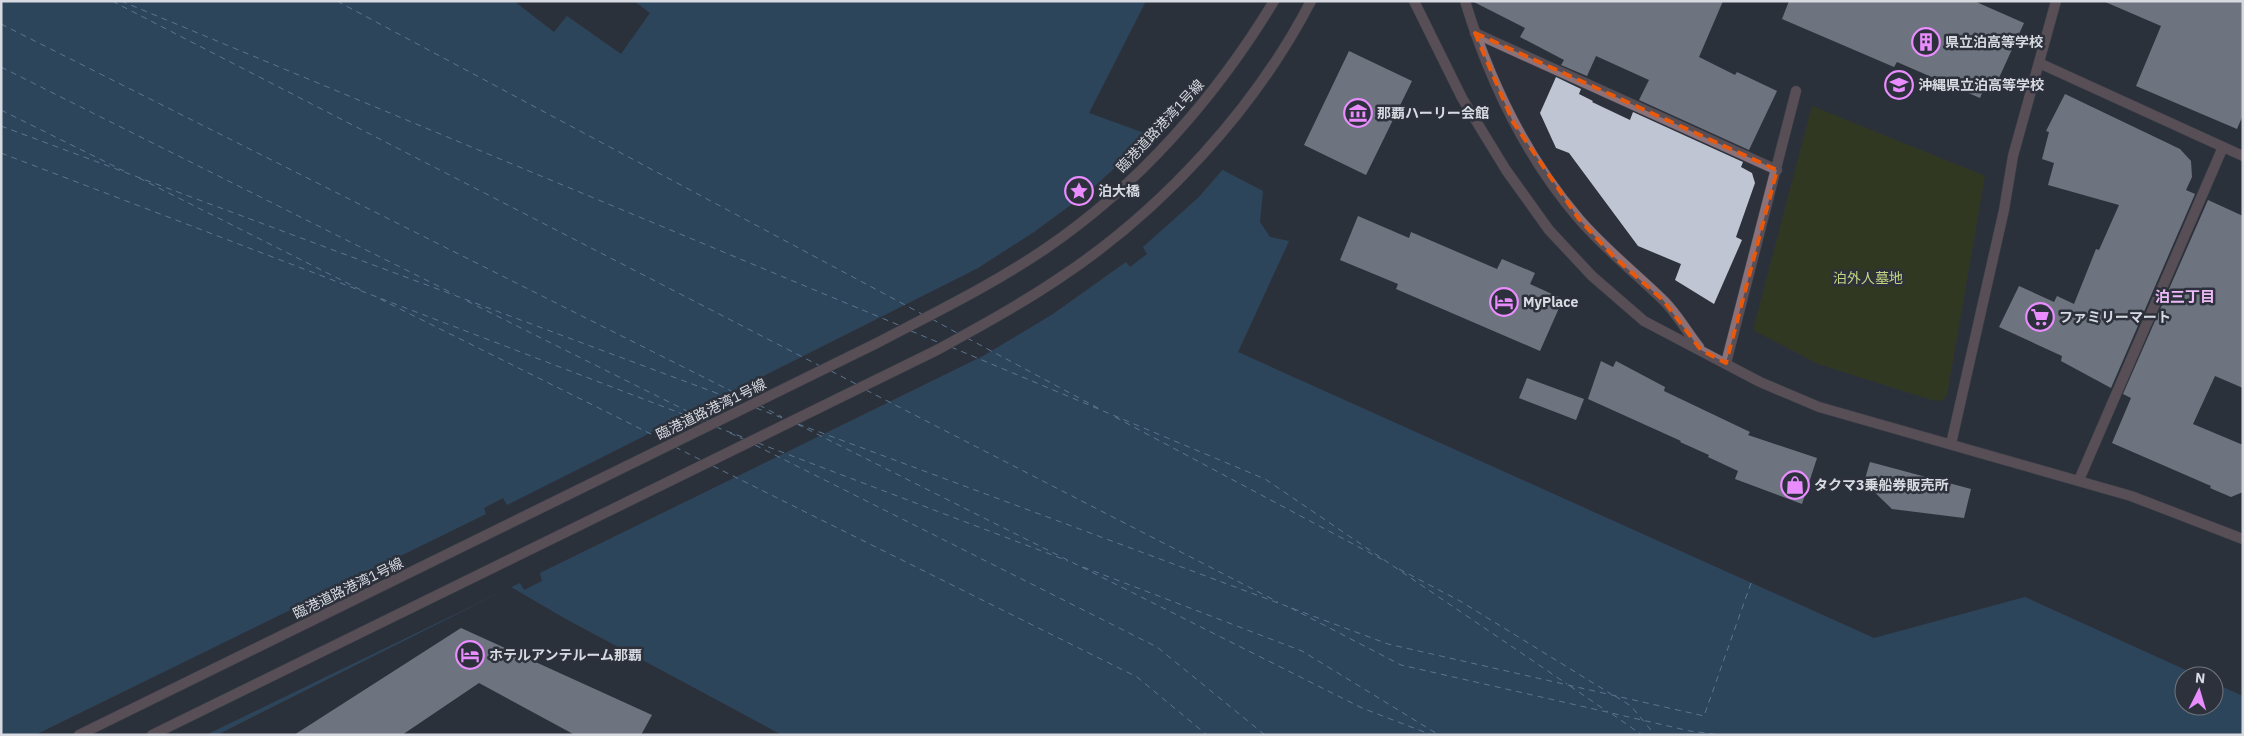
<svg xmlns="http://www.w3.org/2000/svg" width="2244" height="736" font-family="'IBM Plex Sans','Noto Sans JP',sans-serif">
<style>
.green{fill:#384106}
.water{fill:#305e84}
.pier{fill:#2c313b}
.lines{fill:none;stroke-linecap:round;stroke-linejoin:round}
.ferry{stroke:#91c7f6;stroke-width:1;stroke-dasharray:6 5;stroke-linecap:butt}
.building{fill:#bfc5d2}
.minor-casing{stroke:#4b4f59;stroke-width:11}
.tertiary-casing{stroke:#4b4f59;stroke-width:11}
.minor{stroke:#8c7179;stroke-width:10}
.tertiary{stroke:#8c7179;stroke-width:10}
.marked{fill:none;stroke:#e8590c;stroke-width:4;stroke-dasharray:10 6;stroke-linejoin:round}
.labels{text-anchor:middle;stroke-width:5;stroke-linejoin:round;paint-order:stroke}
.poi-label{font-size:14px;font-weight:bold;fill:#d7dae1;stroke:#2c313b;text-anchor:start}
.street-label{font-size:14px;fill:#d7dae1;stroke:#2c313b}
.park-label{font-size:14px;fill:#c2d480;stroke:#2c313b}
.neighbourhood-label{font-size:15px;font-weight:bold;fill:#ecbaf8;stroke:#2c313b}
</style>
<rect width="100%" height="100%" fill="#2c313b"/>
<path class="green" d="M 1812,106 L 1985,176 L 1947,395 L 1943,400 L 1935,401 L 1818,364 L 1753,330 Z"/>
<path class="water" d="M 1,1 L 514,1 L 554,32 L 567,16 L 621,54 L 650,13 L 634,1 L 1146,1 L 1089,113 L 1169,142 L 1263,191 L 1260,222 L 1270,237 L 1289,241 L 1238,352 L 1874,638 L 2025,597 L 2199,676 L 2184,676 L 2184,706 L 2214,706 L 2214,683 L 2243,696 L 2243,735 L 782,735 L 566,619 L 511,587 L 217,735 L 1,735 Z"/>
<path class="pier" d="M 1152,133 L 1170,140 L 1225,167 L 1199,197 L 1143,247 L 1147,254 L 1130,267 L 1126,262 L 1053,314 L 983,356 L 540,573 L 542,581 L 524,590 L 520,583 L 206,735 L 35,735 L 486,514 L 484,508 L 503,498 L 507,505 L 978,268 L 1034,232 L 1076,201 L 1072,196 L 1089,181 L 1093,188 Z"/>
<g class="lines">
<g class="ferry">
<path d="M 112,1 L 820,366"/>
<path d="M 121,1 L 901,326"/>
<path d="M 337,1 L 922,314"/>
<path d="M 1,24 L 749,400"/>
<path d="M 1,67 L 454,294"/>
<path d="M 1,110 L 124,171"/>
<path d="M 1,126 L 743,403"/>
<path d="M 1,153 L 706,423"/>
<path d="M 139,178 L 363,291"/>
<path d="M 380,299 L 665,441"/>
<path d="M 467,301 L 707,421"/>
<path d="M 932,319 L 959,334"/>
<path d="M 911,331 L 940,343"/>
<path d="M 967,338 L 1098,408"/>
<path d="M 951,347 L 1265,479 L 1567,684"/>
<path d="M 831,371 L 856,384"/>
<path d="M 866,390 L 1278,602"/>
<path d="M 759,405 L 782,417"/>
<path d="M 756,408 L 785,419"/>
<path d="M 1115,417 L 1385,561"/>
<path d="M 797,424 L 1362,708 L 1432,735"/>
<path d="M 798,424 L 1388,644 L 1704,716 L 1751,583"/>
<path d="M 716,427 L 745,438"/>
<path d="M 730,433 L 745,440"/>
<path d="M 758,443 L 1068,561"/>
<path d="M 755,445 L 1157,647 L 1265,735"/>
<path d="M 675,447 L 703,461"/>
<path d="M 713,466 L 1137,677 L 1207,735"/>
<path d="M 1083,567 L 1302,651 L 1439,735"/>
<path d="M 1399,569 L 1460,601 L 1611,694"/>
<path d="M 1291,608 L 1401,665 L 1690,731 L 1721,735"/>
<path d="M 1570,686 L 1608,712"/>
<path d="M 1615,696 L 1631,706 L 1655,735"/>
<path d="M 1612,714 L 1642,735"/>
</g>
</g>
<g class="building">
<path d="M 1472,1 L 1723,1 L 1699,57 L 1735,75 L 1737,72 L 1777,91 L 1749,150 L 1639,100 L 1649,80 L 1596,56 L 1587,76 L 1561,65 L 1564,60 L 1520,37 L 1525,28 Z"/>
<path d="M 1789,1 L 1974,1 L 2024,23 L 1998,80 L 1989,76 L 1980,98 L 1897,62 L 1894,67 L 1782,19 Z"/>
<path d="M 2103,1 L 2243,1 L 2243,115 L 2237,129 L 2136,86 L 2161,26 Z"/>
<path d="M 1349,51 L 1412,81 L 1366,175 L 1304,145 Z"/>
<path d="M 1556,77 L 1581,89 L 1579,94 L 1593,101 L 1592,102 L 1630,120 L 1633,112 L 1743,162 L 1741,167 L 1752,173 L 1755,183 L 1736,237 L 1742,240 L 1714,304 L 1675,280 L 1681,264 L 1638,246 L 1569,153 L 1556,148 L 1540,113 Z"/>
<path d="M 2065,94 L 2180,149 L 2191,161 L 2192,177 L 2186,190 L 2195,194 L 2111,388 L 2061,361 L 2062,356 L 1999,327 L 2019,286 L 2054,302 L 2057,296 L 2074,304 L 2096,249 L 2099,250 L 2119,205 L 2048,185 L 2054,163 L 2042,159 L 2049,132 L 2046,131 Z"/>
<path d="M 2208,200 L 2243,216 L 2243,388 L 2215,376 L 2193,424 L 2243,445 L 2243,492 L 2231,497 L 2210,488 L 2211,486 L 2112,443 L 2131,398 L 2123,394 Z"/>
<path d="M 1358,216 L 1409,238 L 1411,232 L 1497,269 L 1502,259 L 1535,273 L 1530,284 L 1563,299 L 1540,351 L 1396,289 L 1398,284 L 1340,260 Z"/>
<path d="M 1601,361 L 1613,367 L 1616,361 L 1665,387 L 1664,391 L 1750,432 L 1748,435 L 1817,458 L 1802,504 L 1735,479 L 1738,471 L 1708,457 L 1709,455 L 1680,442 L 1681,441 L 1588,399 Z"/>
<path d="M 1527,378 L 1584,399 L 1576,420 L 1519,398 Z"/>
<path d="M 1870,462 L 1971,489 L 1964,518 L 1892,509 L 1864,482 Z"/>
<path d="M 461,628 L 652,715 L 641,735 L 575,735 L 479,683 L 402,735 L 294,735 Z"/>
</g>
<g class="lines">
<defs>
<g id="minor">
<path d="M 1475,33 L 1777,170"/>
<path d="M 2039,63 L 2243,156"/>
<path d="M 1726,363 L 1796,91"/>
<path d="M 1951,444 L 2004,210 L 2013,156 L 2056,1"/>
<path d="M 2079,480 L 2223,147"/>
</g>
<g id="tertiary">
<path d="M 1414,1 L 1462,98 L 1506,170 L 1549,230 L 1592,276 L 1644,321 L 1760,382 L 1819,407 L 2131,496 L 2243,539"/>
<path d="M 1465,1 C 1489,80 1526,157 1579,219 C 1605,249 1634,272 1662,299 C 1676,312 1687,332 1699,347"/>
<path d="M 79,735 L 877,343 C 934,313 992,285 1045,249 C 1138,186 1216,97 1274,1"/>
<path d="M 152,735 L 937,350 C 979,327 1021,304 1061,277 C 1162,210 1255,109 1311,1"/>
</g>
</defs>
<use href="#minor" class="minor-casing"/>
<use href="#tertiary" class="tertiary-casing"/>
<use href="#minor" class="minor"/>
<use href="#tertiary" class="tertiary"/>
</g>
<path d="M0 0H2244V736H0ZM 1475,33 L 1777,170 L 1726,363 L 1701,350 L 1663,300 L 1614,257 L 1579,219 L 1513,122 Z" fill="#2c313b" fill-opacity=".55" fill-rule="evenodd"/>
<path class="marked" d="M 1475,33 L 1777,170 L 1726,363 L 1701,350 L 1663,300 L 1614,257 L 1579,219 L 1513,122 Z"/>
<defs>
<symbol id="building-ring" viewBox="-11 -11 22 22"><circle r="9.5" fill="#2c313b" stroke="#e98dfe" stroke-width="1.5"/><path d="M-4-6H4V6H1V3H-1V6H-4ZM-2.5-4.3h1.7v1.8h-1.7ZM.8-4.3h1.7v1.8H.8ZM-2.5-1h1.7V.8h-1.7ZM.8-1h1.7V.8H.8Z" fill="#e98dfe"/></symbol>
<symbol id="school-ring" viewBox="-11 -11 22 22"><circle r="9.5" fill="#2c313b" stroke="#e98dfe" stroke-width="1.5"/><path d="M0-5L7-2L0 1L-7-2ZM-4 1L0 2.5L4 1V4Q0 6-4 4Z" fill="#e98dfe"/></symbol>
<symbol id="museum-ring" viewBox="-11 -11 22 22"><circle r="9.5" fill="#2c313b" stroke="#e98dfe" stroke-width="1.5"/><path d="M0-6L6-3V-2H-6V-3ZM-5-1h2V3h-2ZM-1-1h2V3h-2ZM3-1h2V3H3ZM-6 4H6V6H-6Z" fill="#e98dfe"/></symbol>
<symbol id="sight-ring" viewBox="-11 -11 22 22"><circle r="9.5" fill="#2c313b" stroke="#e98dfe" stroke-width="1.5"/><path d="M0-6L1.8-2.2L6-1.7L2.9 1.2L3.7 5.4L0 3.3L-3.7 5.4L-2.9 1.2L-6-1.7L-1.8-2.2Z" fill="#e98dfe"/></symbol>
<symbol id="hotel-ring" viewBox="-11 -11 22 22"><circle r="9.5" fill="#2c313b" stroke="#e98dfe" stroke-width="1.5"/><path d="M-6-4.5h1.5V1H6V5H4.5V3h-9V5H-6ZM-4 0a1.8 1.8 0 1 1 3.6 0ZM.5 0V-2.5h3Q6-2.5 6 0Z" fill="#e98dfe"/></symbol>
<symbol id="supermarket-ring" viewBox="-11 -11 22 22"><circle r="9.5" fill="#2c313b" stroke="#e98dfe" stroke-width="1.5"/><path d="M-6-5.5h2.5l.6 2H6L4.5 2H-2.5L-4.4-4H-6ZM-1.5 3.2a1.3 1.3 0 1 0 .1 0ZM3 3.2a1.3 1.3 0 1 0 .1 0Z" fill="#e98dfe"/></symbol>
<symbol id="shop-ring" viewBox="-11 -11 22 22"><circle r="9.5" fill="#2c313b" stroke="#e98dfe" stroke-width="1.5"/><path d="M-5-2.5h2.3a2.7 3.5 0 0 1 5.4 0H5L5.5 6h-11ZM-1.5-2.5h3a1.5 2.3 0 0 0-3 0Z" fill="#e98dfe"/></symbol>
</defs>
<g fill-rule="evenodd">
<use href="#building-ring" x="1910" y="26" width="32" height="32"/>
<use href="#school-ring" x="1883" y="69" width="32" height="32"/>
<use href="#museum-ring" x="1342" y="97" width="32" height="32"/>
<use href="#sight-ring" x="1063" y="175" width="32" height="32"/>
<use href="#hotel-ring" x="1488" y="286" width="32" height="32"/>
<use href="#supermarket-ring" x="2024" y="301" width="32" height="32"/>
<use href="#shop-ring" x="1779" y="469" width="32" height="32"/>
<use href="#hotel-ring" x="454" y="639" width="32" height="32"/>
</g>
<g class="labels">
<g class="poi-label">
<text x="1945" y="47">県立泊高等学校</text>
<text x="1918" y="90">沖縄県立泊高等学校</text>
<text x="1377" y="118">那覇ハーリー会館</text>
<text x="1098" y="196">泊大橋</text>
<text x="1523" y="307">MyPlace</text>
<text x="2059" y="322">ファミリーマート</text>
<text x="1814" y="490">タクマ3乗船券販売所</text>
<text x="489" y="660">ホテルアンテルーム那覇</text>
</g>
<g class="street-label">
<text transform="translate(1160 126) rotate(-47)" y="5">臨港道路港湾1号線</text>
<text transform="translate(711 409) rotate(-26)" y="5">臨港道路港湾1号線</text>
<text transform="translate(348 588) rotate(-26)" y="5">臨港道路港湾1号線</text>
</g>
<g class="park-label">
<text x="1868" y="283">泊外人墓地</text>
</g>
<g class="neighbourhood-label">
<text x="2185" y="302">泊三丁目</text>
</g>
</g>
<rect width="2244" height="736" fill="none" stroke="#d7dae1" stroke-width="5"/>
<g transform="translate(2199 691) rotate(5)"><circle r="24" fill="#2c313b" stroke="#70757d"/>
<path d="M0-4L9 19L0 12L-9 19Z" fill="#e98dfe"/>
<text y="-8" font-size="14" font-weight="bold" text-anchor="middle" fill="#d7dae1">N</text>
</g>
</svg>
